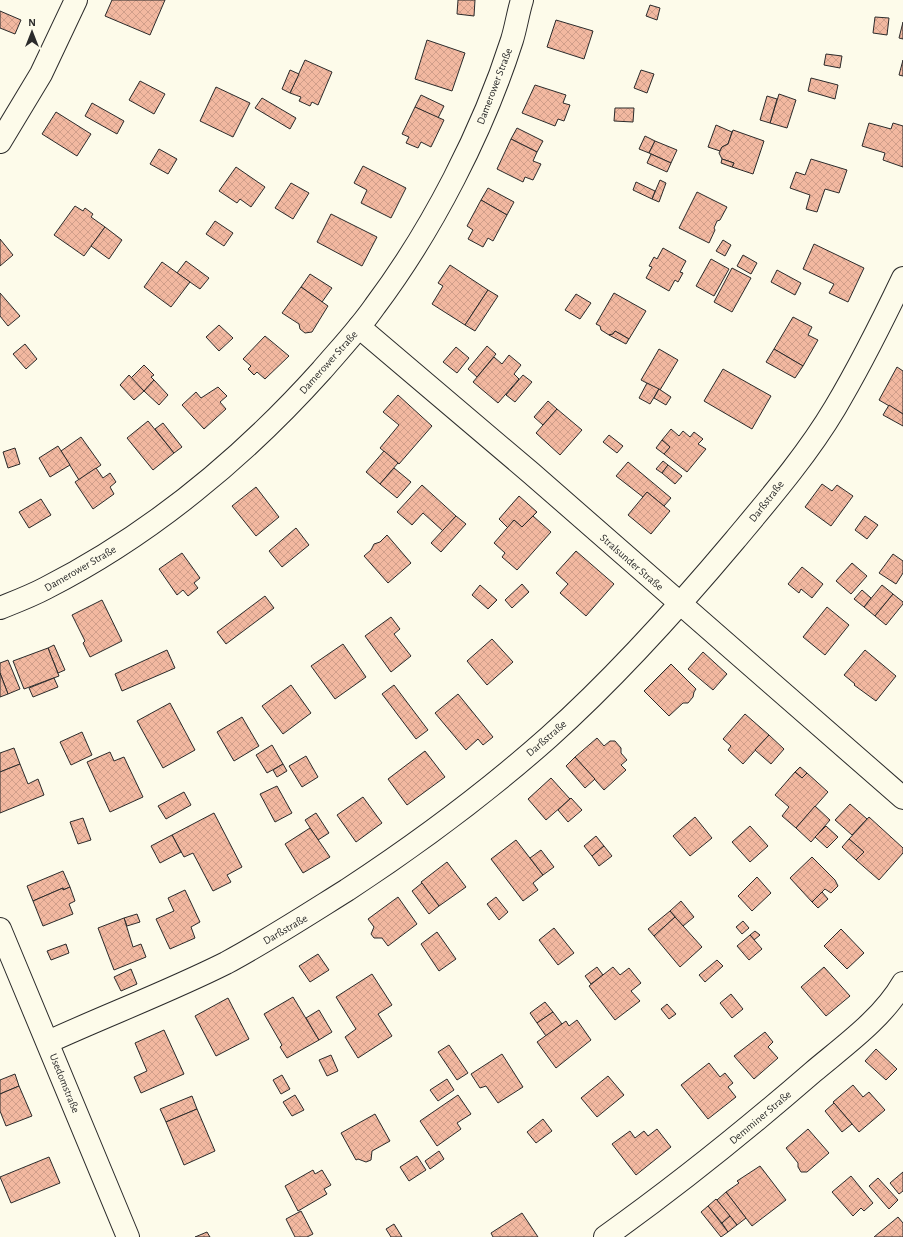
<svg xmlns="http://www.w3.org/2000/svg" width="903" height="1237" font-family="'Alegreya Sans',sans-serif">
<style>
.building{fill:url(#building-cross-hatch);stroke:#2b2b2b}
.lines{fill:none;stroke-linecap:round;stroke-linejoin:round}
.street-casing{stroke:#2b2b2b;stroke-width:24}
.street{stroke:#fdfbea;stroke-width:22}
.labels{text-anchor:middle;stroke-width:3;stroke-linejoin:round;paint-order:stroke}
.street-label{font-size:11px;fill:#2b2b2b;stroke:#fdfbea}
</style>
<defs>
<pattern id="building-cross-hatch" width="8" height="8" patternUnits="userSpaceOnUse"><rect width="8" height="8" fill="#f2b8a0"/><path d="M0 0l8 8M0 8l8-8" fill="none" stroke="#d09e8a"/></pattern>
</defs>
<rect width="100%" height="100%" fill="#fdfbea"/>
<g class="building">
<path d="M 112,0 L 165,0 L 150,35 L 105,16 Z"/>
<path d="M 458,0 L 475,0 L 474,16 L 457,14 Z"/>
<path d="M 650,5 L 660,8 L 657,20 L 646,16 Z"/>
<path d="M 0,11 L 21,20 L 15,34 L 0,28 Z"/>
<path d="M 875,17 L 889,18 L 887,35 L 873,33 Z"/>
<path d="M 556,20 L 593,31 L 584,59 L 547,47 Z"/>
<path d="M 903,22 L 903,39 L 899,38 Z"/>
<path d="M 427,40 L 465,53 L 452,91 L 415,79 Z"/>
<path d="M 826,54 L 842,56 L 840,68 L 824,65 Z"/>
<path d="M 305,60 L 332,72 L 318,105 L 312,102 L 310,106 L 299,101 L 301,97 L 290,93 Z"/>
<path d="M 903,60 L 903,76 L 899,75 Z"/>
<path d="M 290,70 L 299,74 L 290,93 L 282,89 Z"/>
<path d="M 641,70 L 654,74 L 647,93 L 634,88 Z"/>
<path d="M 811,78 L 838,85 L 835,99 L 808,91 Z"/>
<path d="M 140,81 L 165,94 L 154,114 L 129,100 Z"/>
<path d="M 535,85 L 566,95 L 563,103 L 570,105 L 564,121 L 558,119 L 555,126 L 522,113 Z"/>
<path d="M 216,87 L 250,103 L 233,137 L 200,121 Z"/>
<path d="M 779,94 L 796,100 L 787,128 L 770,123 Z"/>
<path d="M 421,95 L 444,106 L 438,118 L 415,107 Z"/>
<path d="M 767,96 L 777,99 L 770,123 L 760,120 Z"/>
<path d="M 262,98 L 296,118 L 290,129 L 255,108 Z"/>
<path d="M 92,103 L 124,121 L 117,134 L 85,116 Z"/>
<path d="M 415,107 L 444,120 L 431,147 L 421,142 L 418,148 L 406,143 L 409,137 L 402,134 Z"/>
<path d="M 615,108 L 634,108 L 633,122 L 614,121 Z"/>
<path d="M 56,112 L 91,134 L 77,156 L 42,134 Z"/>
<path d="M 869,123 L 891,129 L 893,123 L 903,126 L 903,167 L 883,160 L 885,153 L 862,146 Z"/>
<path d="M 716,125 L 732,132 L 728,144 L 722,147 L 720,151 L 708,147 Z"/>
<path d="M 517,128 L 543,141 L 537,152 L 511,139 Z"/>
<path d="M 733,130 L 764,141 L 753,174 L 732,167 L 734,163 L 722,159 L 719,153 L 722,147 L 728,144 Z"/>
<path d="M 645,136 L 655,141 L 649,153 L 639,149 Z"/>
<path d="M 511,139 L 537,152 L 533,161 L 541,164 L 533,180 L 525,177 L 523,182 L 497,169 Z"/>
<path d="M 655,141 L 677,150 L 671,163 L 649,153 Z"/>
<path d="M 159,149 L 177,159 L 168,174 L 150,164 Z"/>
<path d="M 651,154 L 671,163 L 667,172 L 647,163 Z"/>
<path d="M 722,159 L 734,163 L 732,167 L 721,163 Z"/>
<path d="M 811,159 L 847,170 L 839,193 L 825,189 L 817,212 L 806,209 L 810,195 L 790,188 L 796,172 L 805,175 Z"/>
<path d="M 363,166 L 406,188 L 391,218 L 361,203 L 367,190 L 354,183 Z"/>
<path d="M 236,167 L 265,187 L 251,207 L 240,199 L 237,203 L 219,191 Z"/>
<path d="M 660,180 L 666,183 L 659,202 L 652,199 Z"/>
<path d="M 636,182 L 655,191 L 652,199 L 633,190 Z"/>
<path d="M 291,183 L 309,193 L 293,219 L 275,208 Z"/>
<path d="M 488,188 L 514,202 L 507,215 L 481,200 Z"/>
<path d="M 697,192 L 727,207 L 720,220 L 717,221 L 714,228 L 715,230 L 709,243 L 679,228 Z"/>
<path d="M 481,200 L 507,215 L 493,241 L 488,238 L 483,247 L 468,239 L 473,230 L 467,226 Z"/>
<path d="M 75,206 L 83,211 L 85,208 L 93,214 L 91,217 L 105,227 L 84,256 L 54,235 Z"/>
<path d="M 331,214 L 377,237 L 362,266 L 317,242 Z"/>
<path d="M 215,221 L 233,233 L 224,246 L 206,234 Z"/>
<path d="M 105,227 L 122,240 L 109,259 L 91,246 Z"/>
<path d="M 0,239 L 13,255 L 0,266 Z"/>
<path d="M 723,240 L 731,245 L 725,256 L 716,251 Z"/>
<path d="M 814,244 L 864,268 L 848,302 L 829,293 L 834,284 L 803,269 Z"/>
<path d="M 663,248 L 686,261 L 680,272 L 683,273 L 678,282 L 675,280 L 669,291 L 646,278 L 652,267 L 649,266 L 654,257 L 657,259 Z"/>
<path d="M 743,255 L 757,263 L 751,274 L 737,266 Z"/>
<path d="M 711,259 L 729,269 L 714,296 L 696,286 Z"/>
<path d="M 186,261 L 209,278 L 200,289 L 177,273 Z"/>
<path d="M 162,262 L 190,282 L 171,307 L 144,287 Z"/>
<path d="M 450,265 L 488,290 L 465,325 L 432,304 L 443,286 L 438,283 Z"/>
<path d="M 732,268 L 751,278 L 732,312 L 714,302 Z"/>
<path d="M 777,270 L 801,283 L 795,295 L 771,282 Z"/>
<path d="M 310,274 L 332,288 L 322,302 L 301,287 Z"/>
<path d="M 301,287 L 328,306 L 312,332 L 305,333 L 300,329 L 299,324 L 282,313 Z"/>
<path d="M 488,290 L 498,296 L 475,331 L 465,325 Z"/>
<path d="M 0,293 L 20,316 L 8,326 L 0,316 Z"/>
<path d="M 614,293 L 646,311 L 629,339 L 615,331 L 613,334 L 609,335 L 601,330 L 600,326 L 596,324 Z"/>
<path d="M 576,294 L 591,303 L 580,319 L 565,310 Z"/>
<path d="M 793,317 L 812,327 L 808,335 L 818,340 L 803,366 L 774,349 Z"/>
<path d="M 219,325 L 233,338 L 219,351 L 206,337 Z"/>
<path d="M 615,331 L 629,339 L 626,344 L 609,335 L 613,334 Z"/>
<path d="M 265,336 L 289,356 L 265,379 L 257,372 L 254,375 L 248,369 L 251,366 L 243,359 Z"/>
<path d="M 25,344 L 37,359 L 26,369 L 13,354 Z"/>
<path d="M 487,346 L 496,354 L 477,377 L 468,369 Z"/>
<path d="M 456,347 L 469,358 L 457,373 L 443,362 Z"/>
<path d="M 659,349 L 678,360 L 660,390 L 641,380 Z"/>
<path d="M 774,349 L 803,366 L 795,378 L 766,362 Z"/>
<path d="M 509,355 L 521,365 L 514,374 L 519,379 L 498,403 L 473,382 L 494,357 L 502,364 Z"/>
<path d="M 144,365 L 154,375 L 151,377 L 154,380 L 144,391 L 131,378 Z"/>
<path d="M 897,367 L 903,371 L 903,414 L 879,400 Z"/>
<path d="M 723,369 L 771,396 L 752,429 L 704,401 Z"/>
<path d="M 129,375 L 144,391 L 134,400 L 120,385 Z"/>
<path d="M 523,375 L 532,382 L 515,402 L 506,395 Z"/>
<path d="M 154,380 L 168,395 L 159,405 L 144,391 Z"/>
<path d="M 647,383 L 659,389 L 650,404 L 639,398 Z"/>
<path d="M 218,387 L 227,396 L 220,402 L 226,409 L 204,429 L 182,405 L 196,392 L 201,398 Z"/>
<path d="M 659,389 L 671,397 L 666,405 L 654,398 Z"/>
<path d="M 398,395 L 432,426 L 399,464 L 380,448 L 399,425 L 383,412 Z"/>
<path d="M 548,401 L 557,409 L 543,425 L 534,417 Z"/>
<path d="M 889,405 L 903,414 L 903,426 L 883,415 Z"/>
<path d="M 557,409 L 582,430 L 560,455 L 536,433 Z"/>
<path d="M 148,421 L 174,453 L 153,470 L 127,438 Z"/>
<path d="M 163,423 L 182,447 L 174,453 L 155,429 Z"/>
<path d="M 671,429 L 679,436 L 683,431 L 690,437 L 694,432 L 703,439 L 698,444 L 706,449 L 687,472 L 664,454 L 670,447 L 662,440 Z"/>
<path d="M 609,435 L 623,446 L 617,453 L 603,442 Z"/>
<path d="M 81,437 L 101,465 L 79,480 L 61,451 Z"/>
<path d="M 662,440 L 670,447 L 664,454 L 656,448 Z"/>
<path d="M 58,446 L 70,465 L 50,477 L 39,458 Z"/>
<path d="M 15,448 L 20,464 L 8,468 L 3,452 Z"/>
<path d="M 384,451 L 398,463 L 380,484 L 366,472 Z"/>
<path d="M 663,461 L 668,465 L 662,473 L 656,469 Z"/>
<path d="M 628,462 L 671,498 L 664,506 L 647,492 L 643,497 L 616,476 Z"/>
<path d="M 668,465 L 682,476 L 675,484 L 662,473 Z"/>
<path d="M 96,468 L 103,478 L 110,473 L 116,482 L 110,487 L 114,494 L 93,509 L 75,482 Z"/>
<path d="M 394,468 L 411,482 L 397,498 L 380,484 Z"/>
<path d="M 822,484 L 832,491 L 837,485 L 853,496 L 831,526 L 805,507 Z"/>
<path d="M 422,485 L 456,516 L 443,531 L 423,513 L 412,525 L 397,512 Z"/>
<path d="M 256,487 L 279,517 L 256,536 L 232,506 Z"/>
<path d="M 647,492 L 670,511 L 651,534 L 628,515 Z"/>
<path d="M 519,496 L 537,512 L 522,527 L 514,520 L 508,528 L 499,519 Z"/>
<path d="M 41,499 L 51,515 L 29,528 L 19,512 Z"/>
<path d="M 456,516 L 466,524 L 441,552 L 431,543 Z"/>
<path d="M 533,516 L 551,532 L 517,570 L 502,557 L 505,553 L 494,543 L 514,520 L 522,527 Z"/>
<path d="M 865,516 L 878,525 L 867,539 L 855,530 Z"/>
<path d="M 296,528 L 309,545 L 282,567 L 269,551 Z"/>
<path d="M 387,535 L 411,563 L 388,583 L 364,556 L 371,550 L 374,544 L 380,542 Z"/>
<path d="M 576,551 L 614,584 L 586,616 L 560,593 L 568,584 L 556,573 Z"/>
<path d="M 182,553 L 200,578 L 194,583 L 198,588 L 188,596 L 183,590 L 177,595 L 159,569 Z"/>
<path d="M 893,554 L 903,561 L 903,573 L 896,584 L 879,573 Z"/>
<path d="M 852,563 L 867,576 L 851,594 L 836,581 Z"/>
<path d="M 802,567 L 823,584 L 812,598 L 801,589 L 799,593 L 788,584 Z"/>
<path d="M 522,584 L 529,592 L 512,608 L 505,600 Z"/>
<path d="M 480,585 L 497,600 L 488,609 L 472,595 Z"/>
<path d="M 882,585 L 893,594 L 875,616 L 864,607 Z"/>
<path d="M 862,590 L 871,598 L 864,607 L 854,599 Z"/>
<path d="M 893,594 L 903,602 L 903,604 L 886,625 L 875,616 Z"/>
<path d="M 265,596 L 274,608 L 226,644 L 217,632 Z"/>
<path d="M 102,600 L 122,641 L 90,657 L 83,643 L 85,641 L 72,615 Z"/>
<path d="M 827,607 L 849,625 L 825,655 L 803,637 Z"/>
<path d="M 391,617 L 400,629 L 394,634 L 411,656 L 391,672 L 365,636 Z"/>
<path d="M 492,639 L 513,662 L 487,685 L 467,661 Z"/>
<path d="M 343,644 L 366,677 L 335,699 L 311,666 Z"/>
<path d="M 54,645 L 65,670 L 58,673 L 48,648 Z"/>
<path d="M 48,648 L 59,676 L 24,689 L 13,661 Z"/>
<path d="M 167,650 L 175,668 L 122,691 L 115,674 Z"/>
<path d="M 865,650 L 896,676 L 876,701 L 854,685 L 855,684 L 844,675 Z"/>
<path d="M 703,652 L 727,674 L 713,690 L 688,669 Z"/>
<path d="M 8,660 L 20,689 L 8,694 L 0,673 L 0,663 Z"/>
<path d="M 671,664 L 696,689 L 694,692 L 693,697 L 688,703 L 683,703 L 669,716 L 644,691 Z"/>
<path d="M 0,673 L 8,694 L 0,697 Z"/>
<path d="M 54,678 L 58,687 L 33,697 L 29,688 Z"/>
<path d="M 291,685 L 311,713 L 283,734 L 262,706 Z"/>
<path d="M 394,685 L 428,730 L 416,739 L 382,694 Z"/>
<path d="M 458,694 L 493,737 L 483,745 L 478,739 L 466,750 L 435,713 Z"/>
<path d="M 170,703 L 195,750 L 163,768 L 137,721 Z"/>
<path d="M 745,714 L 769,735 L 743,764 L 728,750 L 731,746 L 723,739 Z"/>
<path d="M 242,717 L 259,746 L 234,761 L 217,732 Z"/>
<path d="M 82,732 L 92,755 L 71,765 L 60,742 Z"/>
<path d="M 769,735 L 784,749 L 771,764 L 755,750 Z"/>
<path d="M 597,738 L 604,746 L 610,741 L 615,741 L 621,748 L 621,753 L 627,760 L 621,765 L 626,770 L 604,790 L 575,757 Z"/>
<path d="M 272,745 L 283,764 L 267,773 L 256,755 Z"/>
<path d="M 14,748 L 20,764 L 0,772 L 0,753 Z"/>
<path d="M 425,751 L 445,777 L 407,805 L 388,779 Z"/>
<path d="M 110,752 L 114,761 L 124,757 L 143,797 L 110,812 L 87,762 Z"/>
<path d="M 306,756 L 318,777 L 302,787 L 289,766 Z"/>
<path d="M 575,757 L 595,779 L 585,788 L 566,766 Z"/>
<path d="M 20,764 L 28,784 L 38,779 L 44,795 L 0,813 L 0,772 Z"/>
<path d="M 283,764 L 287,771 L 277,777 L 273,770 Z"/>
<path d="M 800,767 L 807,773 L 802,778 L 795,772 Z"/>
<path d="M 795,772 L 802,778 L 807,773 L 828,792 L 796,828 L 782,816 L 789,807 L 775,795 Z"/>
<path d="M 551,778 L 570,799 L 546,820 L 528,799 Z"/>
<path d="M 277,786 L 292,813 L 275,822 L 260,794 Z"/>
<path d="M 184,792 L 191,805 L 166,819 L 158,806 Z"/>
<path d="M 363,797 L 382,823 L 356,842 L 337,815 Z"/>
<path d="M 571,798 L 582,810 L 568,822 L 558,810 Z"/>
<path d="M 850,804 L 867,819 L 852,835 L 835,820 Z"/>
<path d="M 815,806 L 830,820 L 811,842 L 796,828 Z"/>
<path d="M 214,813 L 242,867 L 227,875 L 231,882 L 213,891 L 193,853 L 184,857 L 172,835 Z"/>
<path d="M 316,813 L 329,833 L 318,840 L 305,820 Z"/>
<path d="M 695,817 L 712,838 L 690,856 L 673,836 Z"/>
<path d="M 869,817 L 903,848 L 903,853 L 879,880 L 856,860 L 864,852 L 849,839 Z"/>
<path d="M 83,818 L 91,840 L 78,844 L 70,822 Z"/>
<path d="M 750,826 L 768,846 L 750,862 L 732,842 Z"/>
<path d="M 826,826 L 838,837 L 827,848 L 815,837 Z"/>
<path d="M 310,828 L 330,857 L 303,873 L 285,844 Z"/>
<path d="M 172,835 L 181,852 L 160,863 L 151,846 Z"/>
<path d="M 596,836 L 604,846 L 592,856 L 584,846 Z"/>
<path d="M 849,839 L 864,852 L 856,860 L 842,847 Z"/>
<path d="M 516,840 L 543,875 L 533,883 L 538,890 L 523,901 L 491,859 Z"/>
<path d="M 604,846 L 612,856 L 599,866 L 592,856 Z"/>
<path d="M 541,850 L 554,867 L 543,875 L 530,858 Z"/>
<path d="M 812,857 L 835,880 L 838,886 L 831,893 L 825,889 L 812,902 L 790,878 Z"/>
<path d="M 447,862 L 466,887 L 439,906 L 421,882 Z"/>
<path d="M 63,871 L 70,887 L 63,890 L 63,888 L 33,901 L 27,886 Z"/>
<path d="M 757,877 L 771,893 L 752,911 L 738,896 Z"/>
<path d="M 422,883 L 439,906 L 429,914 L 412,891 Z"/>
<path d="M 70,887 L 75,901 L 69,904 L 73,914 L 43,926 L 33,901 L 63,888 L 63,890 Z"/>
<path d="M 185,890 L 200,922 L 191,927 L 195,938 L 170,949 L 156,919 L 174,911 L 168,898 Z"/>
<path d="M 822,892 L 828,899 L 818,908 L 812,902 Z"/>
<path d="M 398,897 L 417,924 L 388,946 L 382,938 L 374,938 L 371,934 L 374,927 L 368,919 Z"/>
<path d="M 496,897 L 508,912 L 499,920 L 487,904 Z"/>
<path d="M 681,901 L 694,917 L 683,926 L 670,911 Z"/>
<path d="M 670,911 L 675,917 L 654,936 L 648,929 Z"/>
<path d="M 137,914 L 140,922 L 127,926 L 124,918 Z"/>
<path d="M 675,917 L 702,947 L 680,967 L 654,936 Z"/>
<path d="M 124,918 L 133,947 L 141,944 L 146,957 L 114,970 L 98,928 Z"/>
<path d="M 743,921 L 749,928 L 742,934 L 736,927 Z"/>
<path d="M 554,928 L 574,953 L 558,965 L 539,940 Z"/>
<path d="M 841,929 L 864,953 L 847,969 L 824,946 Z"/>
<path d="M 755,931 L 760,935 L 754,940 L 750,935 Z"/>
<path d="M 437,932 L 456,959 L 439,971 L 421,944 Z"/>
<path d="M 750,935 L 762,949 L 749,960 L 737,946 Z"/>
<path d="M 66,944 L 69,953 L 51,960 L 47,951 Z"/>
<path d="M 318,954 L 329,970 L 310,982 L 299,966 Z"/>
<path d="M 717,960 L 723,966 L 705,982 L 699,975 Z"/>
<path d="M 597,967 L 603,975 L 591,984 L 585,976 Z"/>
<path d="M 613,967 L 620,975 L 629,968 L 641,983 L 631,991 L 640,1001 L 615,1020 L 589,986 Z"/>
<path d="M 824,967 L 850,996 L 826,1016 L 801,987 Z"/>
<path d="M 131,969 L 137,984 L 121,991 L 114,977 Z"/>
<path d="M 372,974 L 392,1005 L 378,1014 L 392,1036 L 358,1058 L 345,1037 L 356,1029 L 336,997 Z"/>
<path d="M 731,994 L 743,1009 L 732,1018 L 720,1003 Z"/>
<path d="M 293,997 L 319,1040 L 287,1058 L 280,1047 L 282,1045 L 264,1014 Z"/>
<path d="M 228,998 L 249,1039 L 216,1056 L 195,1016 Z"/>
<path d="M 545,1002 L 553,1012 L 537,1023 L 530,1013 Z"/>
<path d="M 667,1004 L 676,1014 L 669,1019 L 661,1009 Z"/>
<path d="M 319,1010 L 332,1032 L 319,1040 L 306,1018 Z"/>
<path d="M 553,1012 L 562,1024 L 546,1036 L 537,1023 Z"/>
<path d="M 577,1020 L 591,1040 L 556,1068 L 537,1042 L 566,1021 L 569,1026 Z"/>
<path d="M 164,1030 L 184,1074 L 141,1093 L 134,1077 L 147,1071 L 135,1043 Z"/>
<path d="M 765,1032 L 773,1042 L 768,1047 L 778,1058 L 754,1079 L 734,1056 Z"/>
<path d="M 449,1045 L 468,1073 L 457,1080 L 438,1052 Z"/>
<path d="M 876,1049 L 897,1069 L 886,1080 L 865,1061 Z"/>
<path d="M 502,1054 L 523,1087 L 498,1103 L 486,1086 L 480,1088 L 471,1074 Z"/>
<path d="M 331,1055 L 338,1071 L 327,1076 L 319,1060 Z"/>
<path d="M 709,1063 L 720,1077 L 725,1073 L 733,1083 L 728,1087 L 736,1097 L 708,1119 L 681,1085 Z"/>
<path d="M 15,1074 L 19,1086 L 0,1094 L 0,1080 Z"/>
<path d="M 282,1075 L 290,1089 L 281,1094 L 273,1080 Z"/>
<path d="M 608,1076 L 624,1095 L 597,1117 L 581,1098 Z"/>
<path d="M 447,1079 L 454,1090 L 438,1101 L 430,1090 Z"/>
<path d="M 853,1085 L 863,1097 L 869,1092 L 885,1110 L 859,1132 L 833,1102 Z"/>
<path d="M 19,1086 L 32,1116 L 6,1126 L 0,1111 L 0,1094 Z"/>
<path d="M 295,1095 L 304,1110 L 292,1116 L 283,1102 Z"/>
<path d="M 458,1095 L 471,1114 L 457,1123 L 461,1129 L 437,1146 L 420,1121 Z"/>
<path d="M 192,1096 L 197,1109 L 166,1122 L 160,1109 Z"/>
<path d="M 834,1103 L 852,1124 L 842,1132 L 825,1111 Z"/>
<path d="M 197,1109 L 215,1151 L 184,1165 L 166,1122 Z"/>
<path d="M 375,1114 L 390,1141 L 372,1151 L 371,1160 L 366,1162 L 358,1159 L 356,1160 L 341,1133 Z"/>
<path d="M 543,1119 L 552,1131 L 536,1143 L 527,1132 Z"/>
<path d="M 657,1129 L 671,1147 L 636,1175 L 612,1144 L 630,1131 L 635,1138 L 644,1131 L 648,1136 Z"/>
<path d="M 808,1129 L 829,1153 L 807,1172 L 801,1172 L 798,1167 L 798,1163 L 786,1148 Z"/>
<path d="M 439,1151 L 444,1159 L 430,1169 L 425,1161 Z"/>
<path d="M 417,1156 L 426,1170 L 409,1181 L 400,1167 Z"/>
<path d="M 49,1157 L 60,1183 L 11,1203 L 0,1177 Z"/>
<path d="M 760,1166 L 786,1200 L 752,1226 L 726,1192 L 739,1183 L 737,1181 Z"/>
<path d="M 313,1170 L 315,1174 L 322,1170 L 331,1185 L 324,1189 L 327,1194 L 298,1211 L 285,1186 Z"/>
<path d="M 903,1172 L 903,1191 L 899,1194 L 890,1183 Z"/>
<path d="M 851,1176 L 873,1203 L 864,1211 L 861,1208 L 853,1216 L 832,1192 Z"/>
<path d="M 878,1178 L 898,1200 L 889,1209 L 869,1186 Z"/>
<path d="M 726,1192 L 746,1218 L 737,1225 L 717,1200 Z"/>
<path d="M 716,1199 L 730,1216 L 722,1223 L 708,1206 Z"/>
<path d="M 708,1206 L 728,1232 L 721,1237 L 701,1212 Z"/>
<path d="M 301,1211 L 313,1234 L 307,1237 L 295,1237 L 286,1219 Z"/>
<path d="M 522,1213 L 538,1237 L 493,1237 L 491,1233 Z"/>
<path d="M 730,1216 L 737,1225 L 728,1232 L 722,1223 Z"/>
<path d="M 898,1217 L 903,1223 L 903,1237 L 874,1237 Z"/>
<path d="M 394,1224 L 402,1237 L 391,1237 L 386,1229 Z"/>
<path d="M 207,1232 L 210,1237 L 195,1237 Z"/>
</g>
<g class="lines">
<defs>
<g id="street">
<path d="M 0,142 L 41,74 L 76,0"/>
<path d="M 359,327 L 531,473 L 903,798"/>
<path d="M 0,608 C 15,602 31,596 46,588 C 150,535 244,457 322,370 C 340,349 359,329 375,306 C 432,230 483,131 512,40 C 516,27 518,13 522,0"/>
<path d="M 0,929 L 128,1237"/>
<path d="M 48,1042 C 107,1015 168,992 226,963 C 267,941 307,915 347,890 C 417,844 486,793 549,737 C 616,677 677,609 735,540 C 770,498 807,455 835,408 C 860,366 882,322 903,278"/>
<path d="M 605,1237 C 678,1185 745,1131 813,1072 C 845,1045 882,1019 903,983"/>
</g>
</defs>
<use href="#street" class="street-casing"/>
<use href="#street" class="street"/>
</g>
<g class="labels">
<g class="street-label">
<text transform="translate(494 86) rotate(-69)" y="4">Damerower Straße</text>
<text transform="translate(328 362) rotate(-48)" y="4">Damerower Straße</text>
<text transform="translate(766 501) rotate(-52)" y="4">Darßstraße</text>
<text transform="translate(632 562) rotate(41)" y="4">Stralsunder Straße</text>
<text transform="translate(80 568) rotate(-30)" y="4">Damerower Straße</text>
<text transform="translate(546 738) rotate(-41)" y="4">Darßstraße</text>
<text transform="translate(285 929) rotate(-30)" y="4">Darßstraße</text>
<text transform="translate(65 1083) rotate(68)" y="4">Usedomstraße</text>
<text transform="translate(760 1117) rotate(-40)" y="4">Demminer Straße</text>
</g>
</g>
<g transform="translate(32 32)" stroke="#fdfbea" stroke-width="3" paint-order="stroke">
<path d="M0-3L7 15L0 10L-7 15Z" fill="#2b2b2b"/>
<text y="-6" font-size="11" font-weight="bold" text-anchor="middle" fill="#2b2b2b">N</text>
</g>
</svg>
